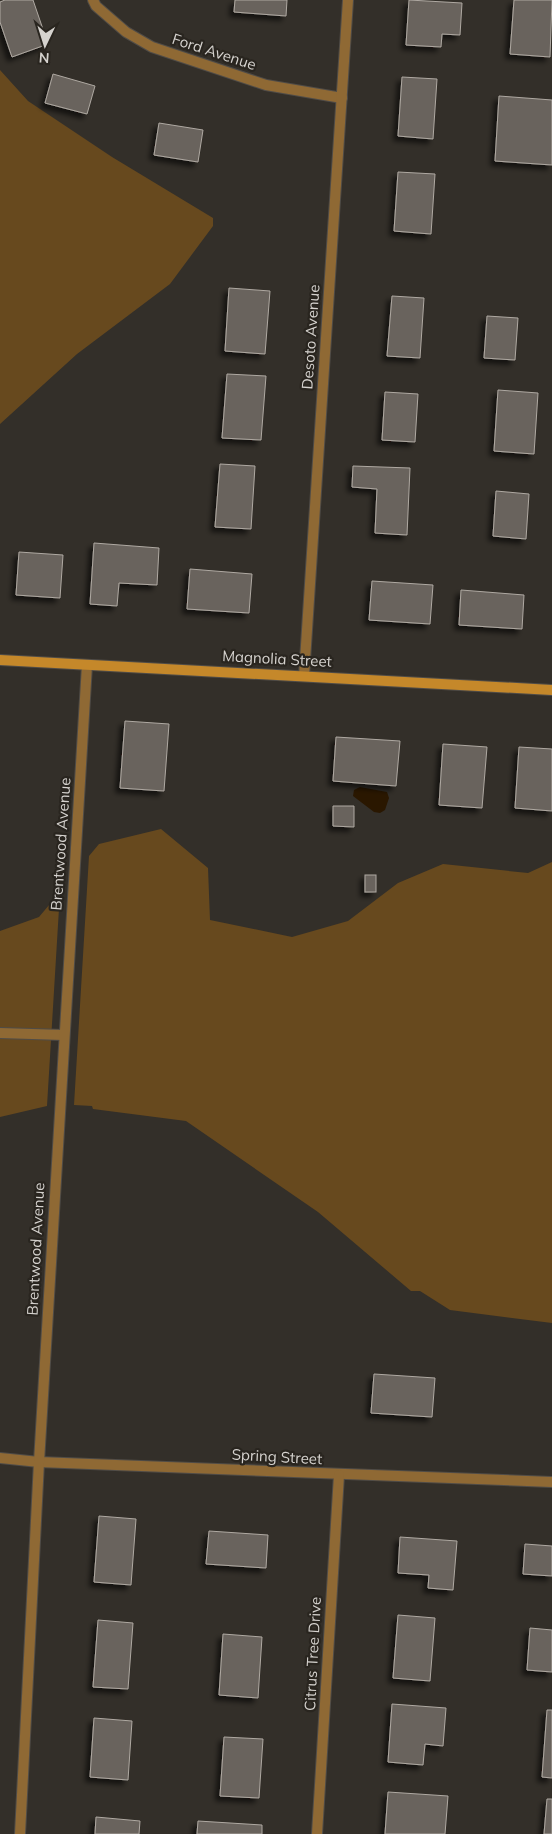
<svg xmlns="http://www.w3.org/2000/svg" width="552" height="1834" font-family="Mulish,sans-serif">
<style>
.green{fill:#67491e}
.water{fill:#2a1700}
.building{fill:#69635d;stroke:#afa9a2;filter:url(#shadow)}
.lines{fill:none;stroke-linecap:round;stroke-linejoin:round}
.lane-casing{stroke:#504c47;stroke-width:12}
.street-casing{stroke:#504c47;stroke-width:12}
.secondary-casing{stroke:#504c47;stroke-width:12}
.lane{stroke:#8f6934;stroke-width:10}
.street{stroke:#8f6934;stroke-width:10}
.secondary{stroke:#c5882a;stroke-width:10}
.labels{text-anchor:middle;stroke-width:4.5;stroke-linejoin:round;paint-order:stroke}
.street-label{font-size:15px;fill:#d5d2ce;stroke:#29251f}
</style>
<defs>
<filter id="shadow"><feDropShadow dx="-4.5" dy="4.5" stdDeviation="2.5" flood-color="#0009"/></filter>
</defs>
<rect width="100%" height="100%" fill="#332f29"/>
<g class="green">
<path d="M 0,70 L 28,101 L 112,157 L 213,218 L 213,226 L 170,284 L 77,354 L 0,424 Z"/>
<path d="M 161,829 L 208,868 L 210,920 L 292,937 L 348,921 L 398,883 L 443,864 L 528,873 L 552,862 L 552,1323 L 450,1310 L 420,1291 L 411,1291 L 318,1212 L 186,1121 L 93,1109 L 92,1106 L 74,1105 L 89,856 L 99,844 Z"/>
<path d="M 60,892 L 47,1106 L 0,1117 L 0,931 L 39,917 Z"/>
</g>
<path class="water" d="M 360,787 L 387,792 L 389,798 L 385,810 L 380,813 L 374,812 L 353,796 L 354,790 Z"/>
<g class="building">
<path d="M 5,0 L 33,0 L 48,44 L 12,57 L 0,22 L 0,2 Z"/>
<path d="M 235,0 L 287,0 L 286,16 L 234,12 Z"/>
<path d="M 409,0 L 462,3 L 460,35 L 442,34 L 441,47 L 406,45 Z"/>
<path d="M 514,0 L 552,0 L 550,57 L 510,54 Z"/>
<path d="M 53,74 L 95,86 L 87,114 L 45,103 Z"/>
<path d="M 402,77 L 437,79 L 433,139 L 398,136 Z"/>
<path d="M 499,96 L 552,100 L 552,165 L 495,161 Z"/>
<path d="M 159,123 L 203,130 L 198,162 L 154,155 Z"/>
<path d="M 398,172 L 435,174 L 431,234 L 394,231 Z"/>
<path d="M 229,288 L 270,291 L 265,354 L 225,351 Z"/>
<path d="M 392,296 L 424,298 L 420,358 L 387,356 Z"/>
<path d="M 487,316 L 518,318 L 515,360 L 484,358 Z"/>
<path d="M 227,374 L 266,376 L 261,440 L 222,438 Z"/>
<path d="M 498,390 L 538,393 L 534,454 L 494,451 Z"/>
<path d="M 385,392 L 418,394 L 415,442 L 382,440 Z"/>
<path d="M 220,464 L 255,466 L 251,529 L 215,527 Z"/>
<path d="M 353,466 L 410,468 L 407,535 L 375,533 L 377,489 L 352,487 Z"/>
<path d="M 496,491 L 529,494 L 526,539 L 493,536 Z"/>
<path d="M 94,543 L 159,548 L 157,585 L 119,583 L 117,606 L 90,604 Z"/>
<path d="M 19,552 L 63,555 L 60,598 L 16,595 Z"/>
<path d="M 190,569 L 252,574 L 249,613 L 187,609 Z"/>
<path d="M 372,581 L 433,585 L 430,624 L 369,620 Z"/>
<path d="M 461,590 L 524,595 L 522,629 L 459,625 Z"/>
<path d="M 125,721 L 169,724 L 164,791 L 120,788 Z"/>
<path d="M 336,737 L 400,741 L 396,786 L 333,781 Z"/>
<path d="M 443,744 L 487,747 L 482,808 L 439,805 Z"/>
<path d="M 519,747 L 552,749 L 552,811 L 515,808 Z"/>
<path d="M 333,806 L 354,806 L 354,827 L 333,826 Z"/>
<rect x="365" y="875" width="11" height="17"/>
<path d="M 374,1374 L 435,1378 L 432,1417 L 371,1413 Z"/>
<path d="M 99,1516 L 136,1519 L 131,1585 L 94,1582 Z"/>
<path d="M 209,1531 L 268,1535 L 266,1568 L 206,1564 Z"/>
<path d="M 400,1537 L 457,1541 L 453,1590 L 428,1588 L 429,1575 L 398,1573 Z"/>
<path d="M 525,1544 L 552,1546 L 552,1576 L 523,1574 Z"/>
<path d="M 398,1615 L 435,1618 L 430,1681 L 393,1678 Z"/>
<path d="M 98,1620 L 133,1623 L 128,1689 L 93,1687 Z"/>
<path d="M 530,1628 L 552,1630 L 552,1672 L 527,1670 Z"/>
<path d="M 223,1634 L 262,1637 L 258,1698 L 219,1695 Z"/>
<path d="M 392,1704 L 446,1708 L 443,1746 L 425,1744 L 423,1765 L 388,1762 Z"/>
<path d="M 547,1710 L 552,1710 L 552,1778 L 542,1777 Z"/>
<path d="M 94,1718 L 132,1721 L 128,1780 L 90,1777 Z"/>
<path d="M 224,1737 L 263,1739 L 259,1798 L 220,1796 Z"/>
<path d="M 388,1792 L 448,1796 L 445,1834 L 385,1834 Z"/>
<path d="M 547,1799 L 552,1799 L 552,1834 L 544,1834 Z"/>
<path d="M 96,1817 L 140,1821 L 139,1834 L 95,1834 Z"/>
<path d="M 198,1821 L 262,1825 L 262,1834 L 197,1834 Z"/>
</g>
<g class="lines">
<defs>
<path id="lane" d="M 0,1033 L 64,1035"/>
<g id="street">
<path d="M 93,0 L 96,6 L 126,32 L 152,47 L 266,85 L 342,98"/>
<path d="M 304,676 L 348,0"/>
<path d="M 0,1458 L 39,1462 L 552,1482"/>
<path d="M 20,1834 L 39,1462 L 87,665"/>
<path d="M 317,1834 L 339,1475"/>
</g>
<path id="secondary" d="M 0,660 L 552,690"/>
</defs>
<use href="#lane" class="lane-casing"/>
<use href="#street" class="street-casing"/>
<use href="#secondary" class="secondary-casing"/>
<use href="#lane" class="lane"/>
<use href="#street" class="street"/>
<use href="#secondary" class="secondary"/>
</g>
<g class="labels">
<g class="street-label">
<text transform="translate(214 52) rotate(18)" y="5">Ford Avenue</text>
<text transform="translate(311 337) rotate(-86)" y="5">Desoto Avenue</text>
<text transform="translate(277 659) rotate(3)" y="5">Magnolia Street</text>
<text transform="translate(61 844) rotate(-86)" y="5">Brentwood Avenue</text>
<text transform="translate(36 1249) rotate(-87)" y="5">Brentwood Avenue</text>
<text transform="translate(277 1457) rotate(3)" y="5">Spring Street</text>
<text transform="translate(313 1654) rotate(-87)" y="5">Citrus Tree Drive</text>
</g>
</g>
<g transform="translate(45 45) rotate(184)" stroke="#29251f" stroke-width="4" paint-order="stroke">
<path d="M0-4L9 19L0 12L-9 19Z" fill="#d5d2ce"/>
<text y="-8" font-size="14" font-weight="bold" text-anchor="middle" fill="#d5d2ce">N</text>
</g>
</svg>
